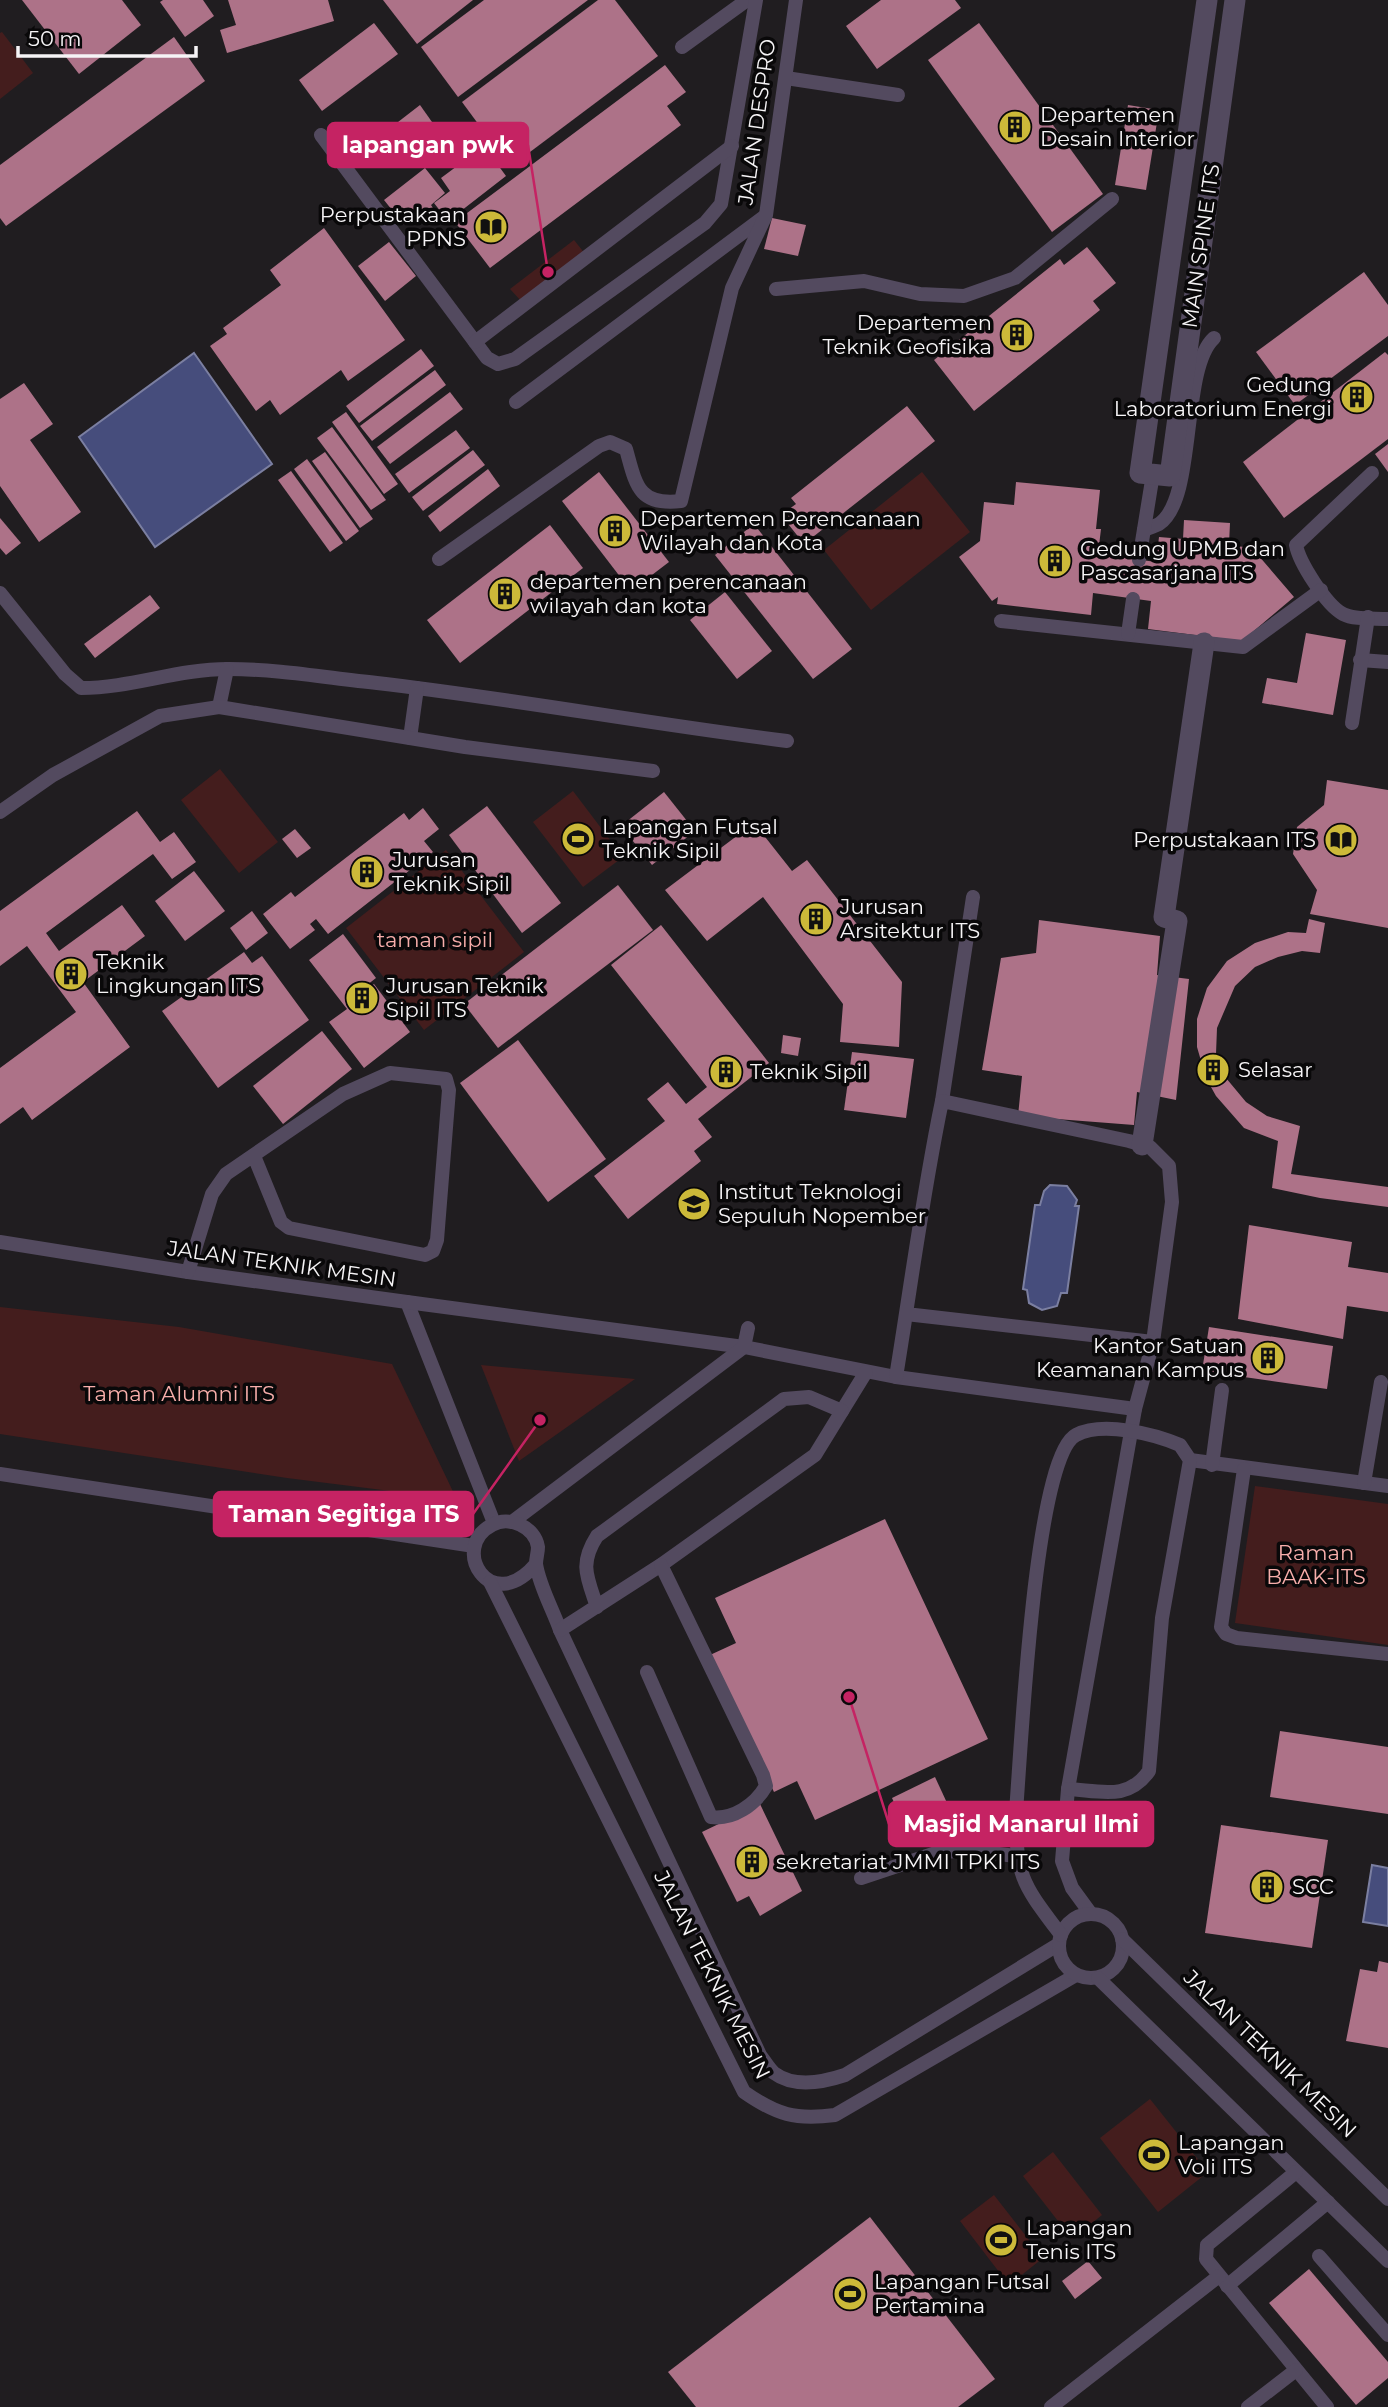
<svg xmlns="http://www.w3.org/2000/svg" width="1388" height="2407" font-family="Montserrat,sans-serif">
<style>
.green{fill:#441d1d}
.water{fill:#464d7c;stroke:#7b7fa1;stroke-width:2}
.building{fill:#ad7288}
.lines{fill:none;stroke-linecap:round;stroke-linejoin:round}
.service{stroke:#534a5f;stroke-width:14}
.pedestrian{stroke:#534a5f;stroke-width:21}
.labels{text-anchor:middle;stroke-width:7;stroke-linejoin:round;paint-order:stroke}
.poi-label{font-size:21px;fill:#f6f4f6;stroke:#090809;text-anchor:start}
.street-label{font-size:21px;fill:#f6f4f6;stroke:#090809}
.park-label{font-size:21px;fill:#f8aeab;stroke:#090809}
.leader{fill:none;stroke:#c52363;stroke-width:2.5}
.callout-dot{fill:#c52363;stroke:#090809;stroke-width:2.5}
.callout{fill:#c52363;stroke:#c52363;stroke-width:2.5}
.callout-label{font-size:23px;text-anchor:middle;font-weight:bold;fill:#fff}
</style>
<rect width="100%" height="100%" fill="#201d20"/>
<g class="green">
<path d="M 2,32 L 33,73 L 0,99 L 0,33 Z"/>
<path d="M 574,240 L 586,255 L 523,303 L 510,289 Z"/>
<path d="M 922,472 L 970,532 L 871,610 L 824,550 Z"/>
<path d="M 220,769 L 278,842 L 239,873 L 181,800 Z"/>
<path d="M 573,791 L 623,857 L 583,887 L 533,822 Z"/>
<path d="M 446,850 L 524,952 L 424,1030 L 346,928 Z"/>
<path d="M 0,1307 L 179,1327 L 392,1364 L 459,1504 L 446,1498 L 287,1478 L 0,1434 Z"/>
<path d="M 481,1365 L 635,1379 L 519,1461 Z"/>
<path d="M 1255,1486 L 1388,1504 L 1388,1645 L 1235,1623 Z"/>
<path d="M 1150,2099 L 1208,2172 L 1158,2212 L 1100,2138 Z"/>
<path d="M 1053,2152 L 1102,2215 L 1072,2239 L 1023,2176 Z"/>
<path d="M 994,2195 L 1043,2258 L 1009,2285 L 960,2221 Z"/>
</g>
<g class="water">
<path d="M 194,353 L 272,464 L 155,547 L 79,437 Z"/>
<path d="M 1050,1185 L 1067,1186 L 1077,1200 L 1075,1206 L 1079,1206 L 1067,1293 L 1061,1293 L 1057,1306 L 1042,1310 L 1029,1303 L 1027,1290 L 1023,1289 L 1035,1205 L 1040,1205 L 1044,1191 Z"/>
<path d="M 1372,1865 L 1388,1868 L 1388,1926 L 1363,1922 Z"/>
</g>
<g class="building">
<path d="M 22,0 L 122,0 L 141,25 L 79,74 Z"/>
<path d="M 163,0 L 203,0 L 214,16 L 185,37 L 160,2 Z"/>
<path d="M 228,0 L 328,0 L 334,21 L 227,53 L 220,30 L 236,25 Z"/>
<path d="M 383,0 L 473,0 L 417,44 Z"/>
<path d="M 484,0 L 588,0 L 458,97 L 421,47 Z"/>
<path d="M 598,0 L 615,0 L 658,56 L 510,167 L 462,102 Z"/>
<path d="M 881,0 L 955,0 L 961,8 L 877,69 L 846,26 Z"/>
<path d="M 374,23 L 398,54 L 322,111 L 299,80 Z"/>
<path d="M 979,23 L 1103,194 L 1052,232 L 928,60 Z"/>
<path d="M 174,37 L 205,81 L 6,226 L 0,218 L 0,165 Z"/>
<path d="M 665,65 L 686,92 L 667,106 L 681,125 L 490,268 L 455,222 Z"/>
<path d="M 420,105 L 432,122 L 401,145 L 389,129 Z"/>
<path d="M 1128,105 L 1159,110 L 1146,190 L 1115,185 Z"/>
<path d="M 484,146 L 506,176 L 448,221 L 434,203 L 450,191 L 441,178 Z"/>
<path d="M 425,168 L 445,193 L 431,205 L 435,211 L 417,225 L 413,219 L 404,225 L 384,200 Z"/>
<path d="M 772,218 L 806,225 L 798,256 L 764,249 Z"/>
<path d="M 324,228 L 405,340 L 348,381 L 341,370 L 280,415 L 270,400 L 256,411 L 210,346 L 227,334 L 223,328 L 281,285 L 270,270 Z"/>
<path d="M 389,242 L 416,276 L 385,301 L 358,266 Z"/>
<path d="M 1087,247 L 1116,283 L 1093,301 L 1100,310 L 974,411 L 934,360 L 1060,259 L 1064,265 Z"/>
<path d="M 1364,272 L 1388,305 L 1388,336 L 1295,405 L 1256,352 Z"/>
<path d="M 421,349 L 434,366 L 359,423 L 346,406 Z"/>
<path d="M 1385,352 L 1388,355 L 1388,439 L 1284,518 L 1243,462 Z"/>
<path d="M 435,370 L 446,385 L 372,441 L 360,426 Z"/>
<path d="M 24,383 L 53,424 L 30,440 L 81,512 L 39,542 L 0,486 L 0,399 Z"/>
<path d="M 450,392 L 463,409 L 390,464 L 377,447 Z"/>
<path d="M 907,406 L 935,441 L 804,544 L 781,515 L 796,504 L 791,498 Z"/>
<path d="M 346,412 L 398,484 L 384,494 L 332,422 Z"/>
<path d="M 332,427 L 386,500 L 371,510 L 317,438 Z"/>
<path d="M 456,430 L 470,448 L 409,493 L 395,474 Z"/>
<path d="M 1388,444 L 1388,472 L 1375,454 Z"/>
<path d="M 473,450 L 485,465 L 423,511 L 412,497 Z"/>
<path d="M 325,452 L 373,519 L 360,528 L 312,461 Z"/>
<path d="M 307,459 L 359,531 L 346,541 L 294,469 Z"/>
<path d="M 488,469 L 500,486 L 440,532 L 428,516 Z"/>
<path d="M 291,471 L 343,543 L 330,552 L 278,480 Z"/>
<path d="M 599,472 L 669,562 L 631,591 L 562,501 Z"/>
<path d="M 1016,482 L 1100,490 L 1096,529 L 1101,529 L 1098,554 L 1156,562 L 1159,537 L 1183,539 L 1184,520 L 1230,523 L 1229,545 L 1252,548 L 1294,597 L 1242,641 L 1148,629 L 1151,601 L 1093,593 L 1091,615 L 997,604 L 998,597 L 992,601 L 959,557 L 980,541 L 984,502 L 1014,505 Z"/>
<path d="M 0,518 L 21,543 L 6,555 L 0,548 Z"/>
<path d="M 754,524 L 852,649 L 813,679 L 715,555 Z"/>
<path d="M 550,525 L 583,568 L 460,663 L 427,620 Z"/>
<path d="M 725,592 L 772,651 L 737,679 L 690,620 Z"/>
<path d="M 150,595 L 160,608 L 95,658 L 84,644 Z"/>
<path d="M 1306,633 L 1346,640 L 1333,715 L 1262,703 L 1267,678 L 1297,683 Z"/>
<path d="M 1327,780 L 1388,790 L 1388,928 L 1310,914 L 1317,890 L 1293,854 L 1297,827 L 1324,805 Z"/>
<path d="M 664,792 L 695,831 L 652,865 L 621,826 Z"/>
<path d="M 487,806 L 561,903 L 522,933 L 449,835 Z"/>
<path d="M 423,808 L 439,829 L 424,841 L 433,852 L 328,934 L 316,919 L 310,924 L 315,930 L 290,949 L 263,914 L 291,892 L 295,897 L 404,813 L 409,820 Z"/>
<path d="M 137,811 L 160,842 L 174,832 L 196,862 L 172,879 L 153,854 L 46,933 L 59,951 L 122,905 L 145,936 L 83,982 L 130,1047 L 32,1120 L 23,1107 L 0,1124 L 0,1068 L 76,1012 L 27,946 L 0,966 L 0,911 Z"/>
<path d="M 754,823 L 792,871 L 807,860 L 902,982 L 899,1047 L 840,1042 L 843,1004 L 763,897 L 707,941 L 665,890 Z"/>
<path d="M 295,829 L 311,848 L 297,858 L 282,839 Z"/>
<path d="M 194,871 L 225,911 L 185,941 L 155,901 Z"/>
<path d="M 618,885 L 653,930 L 498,1048 L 464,1004 Z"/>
<path d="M 252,911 L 268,933 L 246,950 L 230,928 Z"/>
<path d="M 1309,919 L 1325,923 L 1320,953 L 1302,951 L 1278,957 L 1255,967 L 1235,986 L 1217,1028 L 1216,1054 L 1226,1078 L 1246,1102 L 1267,1116 L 1300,1126 L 1291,1174 L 1388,1187 L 1388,1207 L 1320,1198 L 1272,1188 L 1278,1141 L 1244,1128 L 1216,1096 L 1206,1078 L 1197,1047 L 1197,1019 L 1207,988 L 1227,961 L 1255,943 L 1288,932 L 1306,933 Z"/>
<path d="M 1039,920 L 1160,936 L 1157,975 L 1189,979 L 1176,1100 L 1137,1092 L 1134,1125 L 1018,1116 L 1022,1076 L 982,1070 L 1001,958 L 1036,953 Z"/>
<path d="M 661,925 L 769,1063 L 698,1119 L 712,1137 L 694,1151 L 701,1161 L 628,1219 L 594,1176 L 665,1121 L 647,1099 L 668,1082 L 686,1104 L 707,1087 L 611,965 Z"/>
<path d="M 343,934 L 376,978 L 367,985 L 369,988 L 374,984 L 410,1032 L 364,1068 L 329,1022 L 347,1009 L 309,960 Z"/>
<path d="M 244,952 L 252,963 L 262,956 L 309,1020 L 218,1088 L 162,1011 Z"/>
<path d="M 322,1031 L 352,1069 L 283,1124 L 253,1086 Z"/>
<path d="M 783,1035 L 801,1038 L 798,1056 L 781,1053 Z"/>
<path d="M 518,1040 L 606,1159 L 548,1202 L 460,1083 Z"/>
<path d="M 852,1052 L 914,1059 L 906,1118 L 844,1110 Z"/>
<path d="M 1249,1225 L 1352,1242 L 1348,1267 L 1388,1273 L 1388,1312 L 1347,1306 L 1343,1339 L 1238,1319 Z"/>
<path d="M 1209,1327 L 1333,1346 L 1327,1389 L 1202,1371 Z"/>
<path d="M 885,1519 L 988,1739 L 815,1820 L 797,1781 L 774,1792 L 710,1655 L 736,1643 L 715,1598 Z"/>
<path d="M 1280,1731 L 1388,1747 L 1388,1814 L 1270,1797 Z"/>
<path d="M 935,1777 L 954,1818 L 911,1839 L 892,1798 Z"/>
<path d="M 760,1804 L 802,1891 L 760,1916 L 749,1896 L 737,1902 L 702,1832 Z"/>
<path d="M 1221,1825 L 1328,1840 L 1312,1948 L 1205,1933 Z"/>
<path d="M 1379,1961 L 1388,1963 L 1388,2048 L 1346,2041 L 1360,1969 L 1377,1972 Z"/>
<path d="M 870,2217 L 995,2379 L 958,2407 L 696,2407 L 668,2372 Z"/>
<path d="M 1088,2261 L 1102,2278 L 1075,2299 L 1062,2281 Z"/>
<path d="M 1309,2269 L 1388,2362 L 1388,2378 L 1356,2405 L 1269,2303 Z"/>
</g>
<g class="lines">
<g class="service">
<path d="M 682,47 L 747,0"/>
<path d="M 786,78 L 898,95"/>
<path d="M 321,135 L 487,358 L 498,364 L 515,359 L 705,223 L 721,204 L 756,0"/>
<path d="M 776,289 L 864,281 L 920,294 L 964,296 L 1015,278 L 1112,199"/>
<path d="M 475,342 L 732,146"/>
<path d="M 516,402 L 765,216"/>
<path d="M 1372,473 L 1296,545 C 1299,562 1326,605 1343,614 C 1354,620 1375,618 1388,619"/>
<path d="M 1144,530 C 1149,528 1155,526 1159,524 C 1197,499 1180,369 1214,338"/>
<path d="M 439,559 L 599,446 L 610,442 L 626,449 C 636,485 638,506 681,501 L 732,288 L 766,215 L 796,0"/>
<path d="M 1139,560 L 1153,474"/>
<path d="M 0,593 L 65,674 L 81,688 C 131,688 177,669 228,669 C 278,669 328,678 377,683 C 514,699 650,724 787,741"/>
<path d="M 1001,621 L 1243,647 L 1321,590"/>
<path d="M 1128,634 L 1133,599"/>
<path d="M 1360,660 L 1388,662"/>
<path d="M 219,707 L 227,669"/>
<path d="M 1352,723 L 1368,617"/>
<path d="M 410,738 L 417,688"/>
<path d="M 0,812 L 53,775 L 160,716 L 219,707 L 465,747 L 653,771"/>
<path d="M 942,1101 L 973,897"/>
<path d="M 0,1242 L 188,1272 L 407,1302 L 494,1523"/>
<path d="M 188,1272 L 212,1194 L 226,1174 L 343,1094 L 390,1073 L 446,1079 L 449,1090 L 437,1240 L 433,1251 L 425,1255 L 289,1228 L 281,1222 L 254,1156"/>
<path d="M 407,1302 L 744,1347 L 896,1377 L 1135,1409"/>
<path d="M 896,1377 C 911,1285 923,1192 942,1101 L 1129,1141 L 1150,1147 L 1169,1166 L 1172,1202 L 1153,1342 L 906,1314"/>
<path d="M 842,1411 L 866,1372"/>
<path d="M 1190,1460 L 1388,1486"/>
<path d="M 1212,1465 L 1222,1390"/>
<path d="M 1244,1469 L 1221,1627 L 1226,1634 L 1237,1638 L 1388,1654"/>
<path d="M 0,1474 L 474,1546"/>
<path d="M 1364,1483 L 1381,1382"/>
<path d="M 512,1522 L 744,1347 L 748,1328"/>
<path d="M 536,1564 C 490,1618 449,1547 492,1525 C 509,1515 535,1527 538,1547 C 538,1553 536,1558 536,1564 C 539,1585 553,1610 560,1630 L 760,2055 C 764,2060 769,2069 774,2073 C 794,2088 824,2082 845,2075 L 1059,1944"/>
<path d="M 490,1582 L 744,2092 C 777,2115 795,2120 835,2115 L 1076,1975"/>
<path d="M 560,1630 L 661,1565 L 815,1455 L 842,1411 L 809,1397 L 784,1399 L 597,1536 C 579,1564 587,1577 597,1607"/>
<path d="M 647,1672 L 711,1817 C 733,1820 755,1805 766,1786 L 763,1775 L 661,1565"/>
<path d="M 861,1878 L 936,1853 L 965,1850 L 1016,1856"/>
<path d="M 1091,1914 L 1072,1888 L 1062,1861 L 1068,1789 L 1135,1409 L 1153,1342"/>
<circle cx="1091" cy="1946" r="32"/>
<path d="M 1061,1935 C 1022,1883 1016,1878 1016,1811 C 1021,1754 1034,1457 1076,1435 C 1103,1421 1154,1434 1180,1445 L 1190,1460 L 1162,1618 L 1149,1771 C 1128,1801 1101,1791 1068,1789"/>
<path d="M 1122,1939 L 1388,2199"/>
<path d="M 1098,1978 L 1388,2261"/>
<path d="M 1296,2172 L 1207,2245 L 1206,2259 L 1327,2407"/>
<path d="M 1319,2256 L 1388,2335"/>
<path d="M 1227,2286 L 1328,2202"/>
<path d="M 1051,2407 L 1219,2276"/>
<path d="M 1248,2407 L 1296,2370"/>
</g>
<g class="pedestrian">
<path d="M 1207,0 L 1140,473 L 1170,476 L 1235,0"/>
<path d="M 1142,1145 L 1177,921 L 1164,917 L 1204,643"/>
</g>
</g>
<defs>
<symbol id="building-disc" viewBox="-11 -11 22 22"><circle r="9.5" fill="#ccb939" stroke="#090809"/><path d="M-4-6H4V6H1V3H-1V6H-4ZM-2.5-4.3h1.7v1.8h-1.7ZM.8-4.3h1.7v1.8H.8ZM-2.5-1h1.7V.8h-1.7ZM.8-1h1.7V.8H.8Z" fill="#111"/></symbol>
<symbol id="library-disc" viewBox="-11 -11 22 22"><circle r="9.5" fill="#ccb939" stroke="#090809"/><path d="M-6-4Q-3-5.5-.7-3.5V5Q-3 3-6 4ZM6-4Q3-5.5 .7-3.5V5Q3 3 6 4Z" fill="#111"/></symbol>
<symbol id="stadium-disc" viewBox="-11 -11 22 22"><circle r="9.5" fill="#ccb939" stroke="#090809"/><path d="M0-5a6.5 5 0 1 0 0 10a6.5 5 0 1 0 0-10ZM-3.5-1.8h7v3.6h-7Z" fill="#111"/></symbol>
<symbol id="university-disc" viewBox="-11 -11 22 22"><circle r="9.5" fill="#ccb939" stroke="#090809"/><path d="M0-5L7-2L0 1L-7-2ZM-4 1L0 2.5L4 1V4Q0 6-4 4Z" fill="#111"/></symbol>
</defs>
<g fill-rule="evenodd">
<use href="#building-disc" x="996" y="108" width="38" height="38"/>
<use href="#library-disc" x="472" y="208" width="38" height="38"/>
<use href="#building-disc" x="998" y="316" width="38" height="38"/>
<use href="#building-disc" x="1338" y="378" width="38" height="38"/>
<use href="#building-disc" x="596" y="512" width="38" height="38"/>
<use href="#building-disc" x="1036" y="542" width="38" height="38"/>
<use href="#building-disc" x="486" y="575" width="38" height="38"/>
<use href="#stadium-disc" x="559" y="820" width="38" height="38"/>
<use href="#library-disc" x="1322" y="821" width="38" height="38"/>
<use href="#building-disc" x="348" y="853" width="38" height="38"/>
<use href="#building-disc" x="797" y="900" width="38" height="38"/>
<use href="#building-disc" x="52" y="955" width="38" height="38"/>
<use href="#building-disc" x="343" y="979" width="38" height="38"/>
<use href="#building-disc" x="1194" y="1051" width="38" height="38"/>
<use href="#building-disc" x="707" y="1053" width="38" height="38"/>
<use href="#university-disc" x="675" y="1185" width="38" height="38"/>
<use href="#building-disc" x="1249" y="1339" width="38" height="38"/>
<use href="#building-disc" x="733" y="1843" width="38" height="38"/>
<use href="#building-disc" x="1248" y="1868" width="38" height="38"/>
<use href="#stadium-disc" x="1135" y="2136" width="38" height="38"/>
<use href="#stadium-disc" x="982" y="2221" width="38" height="38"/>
<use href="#stadium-disc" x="831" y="2275" width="38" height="38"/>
</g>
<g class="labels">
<g class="poi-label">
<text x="1040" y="122">Departemen<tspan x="1040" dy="24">Desain Interior</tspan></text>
<text x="466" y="222" text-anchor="end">Perpustakaan<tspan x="466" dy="24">PPNS</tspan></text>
<text x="992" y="330" text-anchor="end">Departemen<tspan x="992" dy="24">Teknik Geofisika</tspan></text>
<text x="1332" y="392" text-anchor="end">Gedung<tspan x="1332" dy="24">Laboratorium Energi</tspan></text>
<text x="640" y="526">Departemen Perencanaan<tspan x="640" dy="24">Wilayah dan Kota</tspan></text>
<text x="1080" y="556">Gedung UPMB dan<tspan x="1080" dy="24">Pascasarjana ITS</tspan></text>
<text x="530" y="589">departemen perencanaan<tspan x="530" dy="24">wilayah dan kota</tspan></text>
<text x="602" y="834">Lapangan Futsal<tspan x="602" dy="24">Teknik Sipil</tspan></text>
<text x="1316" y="847" text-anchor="end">Perpustakaan ITS</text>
<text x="392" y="867">Jurusan<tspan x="392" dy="24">Teknik Sipil</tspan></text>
<text x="840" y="914">Jurusan<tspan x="840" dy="24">Arsitektur ITS</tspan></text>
<text x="96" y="969">Teknik<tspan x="96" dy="24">Lingkungan ITS</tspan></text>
<text x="386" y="993">Jurusan Teknik<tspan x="386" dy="24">Sipil ITS</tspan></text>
<text x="1238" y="1077">Selasar</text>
<text x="750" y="1079">Teknik Sipil</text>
<text x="718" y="1199">Institut Teknologi<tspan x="718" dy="24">Sepuluh Nopember</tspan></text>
<text x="1244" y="1353" text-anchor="end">Kantor Satuan<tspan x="1244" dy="24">Keamanan Kampus</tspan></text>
<text x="776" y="1869">sekretariat JMMI TPKI ITS</text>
<text x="1292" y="1894">SCC</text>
<text x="1178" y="2150">Lapangan<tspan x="1178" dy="24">Voli ITS</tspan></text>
<text x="1026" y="2235">Lapangan<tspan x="1026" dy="24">Tenis ITS</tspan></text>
<text x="874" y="2289">Lapangan Futsal<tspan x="874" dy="24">Pertamina</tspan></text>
</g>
<g class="street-label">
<text transform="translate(757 122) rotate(-82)" y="7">JALAN DESPRO</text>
<text transform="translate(1201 246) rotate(-82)" y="7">MAIN SPINE ITS</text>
<text transform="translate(282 1264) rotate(8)" y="7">JALAN TEKNIK MESIN</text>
<text transform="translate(712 1975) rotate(63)" y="7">JALAN TEKNIK MESIN</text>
<text transform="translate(1270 2054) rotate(44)" y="7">JALAN TEKNIK MESIN</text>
</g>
<g class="park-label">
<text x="435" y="947">taman sipil</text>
<text x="179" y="1401">Taman Alumni ITS</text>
<text x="1316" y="1560">Raman<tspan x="1316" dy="24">BAAK-ITS</tspan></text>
</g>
</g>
<path class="leader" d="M548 272L528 145M540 1420L473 1514M849 1697L889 1824"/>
<g class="callout-dot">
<circle cx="548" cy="272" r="7"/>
<circle cx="540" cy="1420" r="7"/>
<circle cx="849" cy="1697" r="7"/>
</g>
<g class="callout">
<rect x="328" y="123" width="200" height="44" rx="7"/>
<rect x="214" y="1492" width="259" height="44" rx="7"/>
<rect x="889" y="1802" width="264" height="44" rx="7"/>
</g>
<g class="callout-label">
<text x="428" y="153">lapangan pwk</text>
<text x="344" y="1522">Taman Segitiga ITS</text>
<text x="1021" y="1832">Masjid Manarul Ilmi</text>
</g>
<path d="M18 46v10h178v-10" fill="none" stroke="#f6f4f6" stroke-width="3.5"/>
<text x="28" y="46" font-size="21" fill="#f6f4f6" stroke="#090809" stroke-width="5" paint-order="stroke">50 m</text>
</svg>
